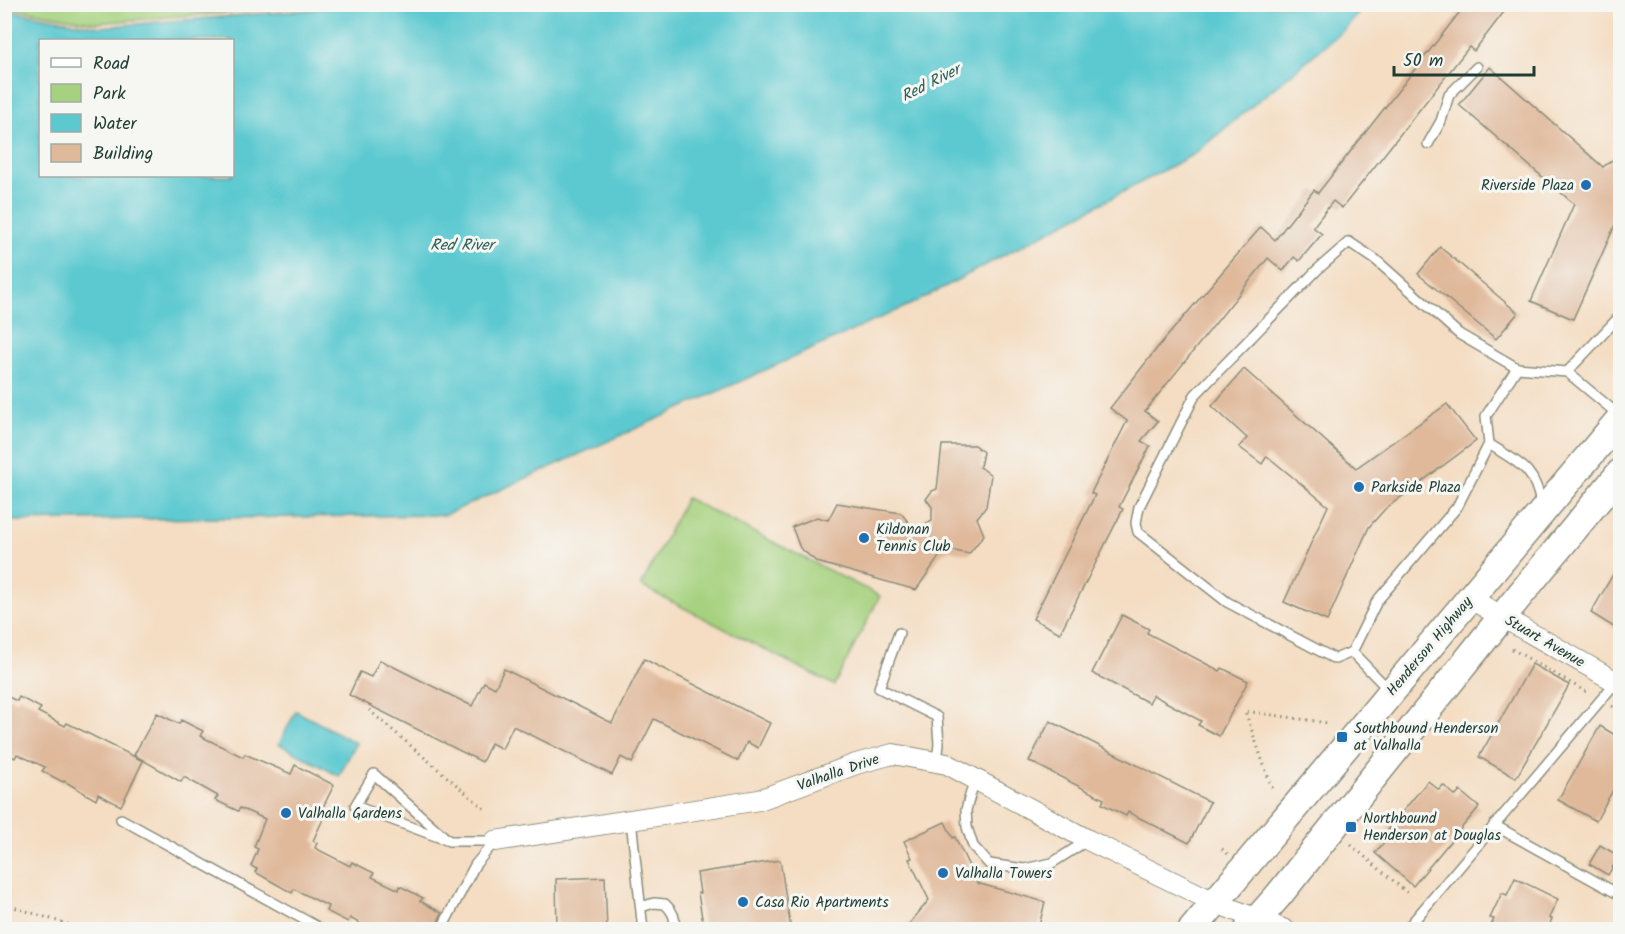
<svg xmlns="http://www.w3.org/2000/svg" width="1625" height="934" font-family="Kalam,sans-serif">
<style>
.green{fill:#a6d17e;stroke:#628759;stroke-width:1.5}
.water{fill:#5cc9d0;stroke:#3e8382;stroke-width:1.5;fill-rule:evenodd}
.building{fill:#e0b99b}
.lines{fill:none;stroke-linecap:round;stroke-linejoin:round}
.lane-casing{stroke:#8a8d7b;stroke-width:12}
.street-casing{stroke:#8a8d7b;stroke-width:22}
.secondary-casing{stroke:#8a8d7b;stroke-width:30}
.path{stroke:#8a8d7b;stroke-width:3;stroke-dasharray:1.5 4.5;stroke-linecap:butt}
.lane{stroke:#fff;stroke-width:9}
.street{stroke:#fff;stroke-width:20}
.secondary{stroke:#fff;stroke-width:27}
.poi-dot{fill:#1f6fb2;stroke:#f6f6f2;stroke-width:2}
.labels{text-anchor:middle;stroke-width:6;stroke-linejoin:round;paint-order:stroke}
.poi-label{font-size:15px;fill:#1f3d34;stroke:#f6f6f2;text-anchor:start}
.street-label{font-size:15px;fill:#1f3d34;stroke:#f6f6f2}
.water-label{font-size:16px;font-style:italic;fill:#2e605b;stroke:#f6f6f2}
</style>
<rect width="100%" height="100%" fill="#f6f6f2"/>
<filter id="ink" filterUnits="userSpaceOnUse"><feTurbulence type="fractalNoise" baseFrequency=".0167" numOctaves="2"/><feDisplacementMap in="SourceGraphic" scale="12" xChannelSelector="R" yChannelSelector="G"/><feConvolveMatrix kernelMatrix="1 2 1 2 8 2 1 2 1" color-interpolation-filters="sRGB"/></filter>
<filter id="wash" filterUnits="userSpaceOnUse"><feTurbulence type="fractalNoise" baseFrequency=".008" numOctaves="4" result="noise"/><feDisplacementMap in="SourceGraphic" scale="24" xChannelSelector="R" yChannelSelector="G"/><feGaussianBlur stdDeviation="1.35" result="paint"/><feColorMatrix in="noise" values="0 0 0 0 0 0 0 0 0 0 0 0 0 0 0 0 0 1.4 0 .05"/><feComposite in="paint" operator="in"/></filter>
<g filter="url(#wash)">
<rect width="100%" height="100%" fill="#f4ddc2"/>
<g class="green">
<path d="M 4,5 L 5,4 L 316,5 L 96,23 L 5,7 Z"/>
<path d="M 686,498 L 880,596 L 834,685 L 641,586 Z"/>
</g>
<g class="water">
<path d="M 367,5 L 367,4 L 1365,5 L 1345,29 L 1194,154 L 918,301 L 445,515 L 5,521 L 5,10 L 99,27 ZM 40,40 L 232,40 L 232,176 L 40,176 Z"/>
<path d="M 296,711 L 356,743 L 339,776 L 279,744 Z"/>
</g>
<g id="blocks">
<g class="building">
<path d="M 1466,4 L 1510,4 L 1474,51 L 1469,47 L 1342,208 L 1333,201 L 1313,227 L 1322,234 L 1299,261 L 1294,257 L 1283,271 L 1268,258 L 1145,411 L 1158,421 L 1141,441 L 1150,446 L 1119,507 L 1123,509 L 1060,633 L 1033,619 L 1095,495 L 1091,493 L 1127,421 L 1110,408 L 1158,347 L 1261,227 L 1275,240 L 1314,190 L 1318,193 Z"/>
<path d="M 1490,67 L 1603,167 L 1620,154 L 1620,220 L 1615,225 L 1573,319 L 1531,301 L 1574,204 L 1459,105 Z"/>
<path d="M 1440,247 L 1518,313 L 1496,339 L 1418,274 Z"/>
<path d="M 1244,369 L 1356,468 L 1447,404 L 1476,441 L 1385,509 L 1369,527 L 1327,621 L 1284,602 L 1328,506 L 1267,456 L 1262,464 L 1239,447 L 1247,438 L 1212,406 Z"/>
<path d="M 942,445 L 974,445 L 983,452 L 980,467 L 991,475 L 986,507 L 977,518 L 984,535 L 969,554 L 950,550 L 941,554 L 916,590 L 817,562 L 800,548 L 792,527 L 817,517 L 828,520 L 837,503 L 901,513 L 914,529 L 932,521 L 932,507 L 926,499 L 932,491 L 937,489 Z"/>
<path d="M 1620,562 L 1620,631 L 1591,613 Z"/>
<path d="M 1122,615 L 1149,629 L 1147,633 L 1220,671 L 1222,668 L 1248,681 L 1219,736 L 1198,725 L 1201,721 L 1153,695 L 1149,703 L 1092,673 Z"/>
<path d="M 644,659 L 770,723 L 758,748 L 747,742 L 738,761 L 654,719 L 632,763 L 621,757 L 612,775 L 513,726 L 502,749 L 491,743 L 482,762 L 349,695 L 360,672 L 371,677 L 380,660 L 472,706 L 484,682 L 495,688 L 504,669 L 612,723 Z"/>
<path d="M 1532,664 L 1569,685 L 1516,778 L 1479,757 Z"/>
<path d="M 4,695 L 17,701 L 19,697 L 41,708 L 38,712 L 65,726 L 67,723 L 143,761 L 121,806 L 98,794 L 96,800 L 64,781 L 63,782 L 42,771 L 45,767 L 17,754 L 15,758 L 4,752 Z"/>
<path d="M 157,713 L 179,724 L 181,720 L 203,731 L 200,736 L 243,757 L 245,754 L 291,774 L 295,765 L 334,785 L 319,815 L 324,817 L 313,841 L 317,843 L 315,848 L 350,866 L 352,862 L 374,873 L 372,877 L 399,890 L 400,886 L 423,898 L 420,901 L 442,913 L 434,930 L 372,930 L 350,918 L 348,922 L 326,911 L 328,906 L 294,889 L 292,893 L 255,872 L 257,869 L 251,866 L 258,849 L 254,847 L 265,819 L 240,808 L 238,811 L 215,800 L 218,796 L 184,777 L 181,782 L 134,755 Z"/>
<path d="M 1050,721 L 1210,802 L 1189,843 L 1128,812 L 1126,816 L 1102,804 L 1104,799 L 1029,761 Z"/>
<path d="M 1600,726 L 1620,738 L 1620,777 L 1596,821 L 1558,800 Z"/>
<path d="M 1428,781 L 1439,790 L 1443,785 L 1456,796 L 1460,791 L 1479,807 L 1413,886 L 1375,853 L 1393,832 L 1388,829 Z"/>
<path d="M 945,822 L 953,838 L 955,837 L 977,883 L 1045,902 L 1038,930 L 904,930 L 929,900 L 909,859 L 912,858 L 904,841 Z"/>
<path d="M 1600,845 L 1619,856 L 1608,875 L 1589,864 Z"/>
<path d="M 780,860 L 791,930 L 704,930 L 698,893 L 700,893 L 697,873 Z"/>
<path d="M 605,877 L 607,930 L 557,930 L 556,879 Z"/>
<path d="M 1515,878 L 1558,899 L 1549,918 L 1552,919 L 1547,930 L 1489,930 L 1494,919 L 1490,918 L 1502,893 L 1507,895 Z"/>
</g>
</g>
</g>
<g filter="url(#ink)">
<use href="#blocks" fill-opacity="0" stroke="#8a8d7b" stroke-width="1.5"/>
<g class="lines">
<defs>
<g id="lane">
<path d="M 1428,144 L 1441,121 L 1449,95 L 1477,67"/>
<path d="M 1567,372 L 1620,316"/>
<path d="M 1489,444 C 1518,463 1535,467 1541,505"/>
<path d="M 899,633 L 879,688 L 937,717 L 939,744 L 937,762"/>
<path d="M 1352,652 L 1335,659 L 1227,602 L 1138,532 L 1136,523 L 1139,507 L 1195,395 L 1317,270 L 1349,242 L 1376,260 L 1459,334 L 1517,368"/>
<path d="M 1389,690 L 1352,652 L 1377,601 L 1457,507 L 1489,444 L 1486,416 L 1517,368 L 1567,372 L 1620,416"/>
<path d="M 975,778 L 966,810 L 967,827 L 973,846 L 989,864 L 1024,869 L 1052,863 L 1088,840"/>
<path d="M 121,819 L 323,930"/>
<path d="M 631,820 L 643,930"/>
<path d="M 1494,825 L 1620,895"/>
<path d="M 449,841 L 374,774 L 355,806 L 449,841 L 495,841"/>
<path d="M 641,907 L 654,903 L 665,904 C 672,911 678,919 672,930"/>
<path d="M 441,930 L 475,865 L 495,841"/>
<path d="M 1406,930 L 1616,682"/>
</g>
<g id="street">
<path d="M 1469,598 L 1620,684"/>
<path d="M 495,841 L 759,800 L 856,764 L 893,754 L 947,764 L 1088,840 L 1214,902 L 1285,930"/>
</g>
<g id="secondary">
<path d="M 1192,930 L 1620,419"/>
<path d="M 1248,930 L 1278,896 L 1502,617 L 1620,473"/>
</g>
</defs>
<use href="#lane" class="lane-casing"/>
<use href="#street" class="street-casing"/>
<use href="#secondary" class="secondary-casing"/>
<g class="path">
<path d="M 1512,649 L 1590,694"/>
<path d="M 1612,706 L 1620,711"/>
<path d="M 369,710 L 487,811"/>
<path d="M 1272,788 L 1245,711 L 1328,723"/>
<path d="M 1351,845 L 1410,895"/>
<path d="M 1222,849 L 1228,854"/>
<path d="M 4,904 L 86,930"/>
</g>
<use href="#lane" class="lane"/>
<use href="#street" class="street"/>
<use href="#secondary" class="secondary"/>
</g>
</g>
<g class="poi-dot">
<circle cx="1586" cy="185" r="6"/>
<circle cx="1359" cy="487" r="6"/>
<circle cx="864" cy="538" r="6"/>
<rect x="1336" y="731" width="12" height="12" rx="3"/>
<circle cx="286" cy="813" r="6"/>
<rect x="1345" y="821" width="12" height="12" rx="3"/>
<circle cx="943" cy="873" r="6"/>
<circle cx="743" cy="902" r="6"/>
</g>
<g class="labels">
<g class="poi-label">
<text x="1574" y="190" text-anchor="end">Riverside Plaza</text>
<text x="1371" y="492">Parkside Plaza</text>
<text x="876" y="534">Kildonan<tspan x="876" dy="17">Tennis Club</tspan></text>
<text x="1354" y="733">Southbound Henderson<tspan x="1354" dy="17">at Valhalla</tspan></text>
<text x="298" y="818">Valhalla Gardens</text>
<text x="1363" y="823">Northbound<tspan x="1363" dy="17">Henderson at Douglas</tspan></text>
<text x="955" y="878">Valhalla Towers</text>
<text x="755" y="907">Casa Rio Apartments</text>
</g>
<g class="street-label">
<text transform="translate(1545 641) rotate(30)" y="5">Stuart Avenue</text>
<text transform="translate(1429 646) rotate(-50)" y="5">Henderson Highway</text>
<text transform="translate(838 772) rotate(-19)" y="5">Valhalla Drive</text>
</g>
<g class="water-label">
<text transform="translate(930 82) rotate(-27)" y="6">Red River</text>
<text x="462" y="250">Red River</text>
</g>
</g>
<rect width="1625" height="934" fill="none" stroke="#f6f6f2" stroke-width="24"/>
<rect x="39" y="39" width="195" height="138" fill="#f6f6f2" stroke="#a0aca6" stroke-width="1.5"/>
<rect x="51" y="58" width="30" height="9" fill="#ffffff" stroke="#a0aca6" stroke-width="1.5"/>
<text x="93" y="69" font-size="18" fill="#1f3d34">Road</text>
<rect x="51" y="84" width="30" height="18" fill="#a6d17e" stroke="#a0aca6" stroke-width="1.5"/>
<text x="93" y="99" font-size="18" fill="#1f3d34">Park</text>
<rect x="51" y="114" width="30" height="18" fill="#5cc9d0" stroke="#a0aca6" stroke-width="1.5"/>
<text x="93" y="129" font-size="18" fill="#1f3d34">Water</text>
<rect x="51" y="144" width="30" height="18" fill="#e0b99b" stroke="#a0aca6" stroke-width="1.5"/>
<text x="93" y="159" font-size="18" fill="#1f3d34">Building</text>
<path d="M1394 66v9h140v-9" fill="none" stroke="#1f3d34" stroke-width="3"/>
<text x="1403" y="66" font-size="18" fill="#1f3d34" stroke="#f6f6f2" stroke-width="4.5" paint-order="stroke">50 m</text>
</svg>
